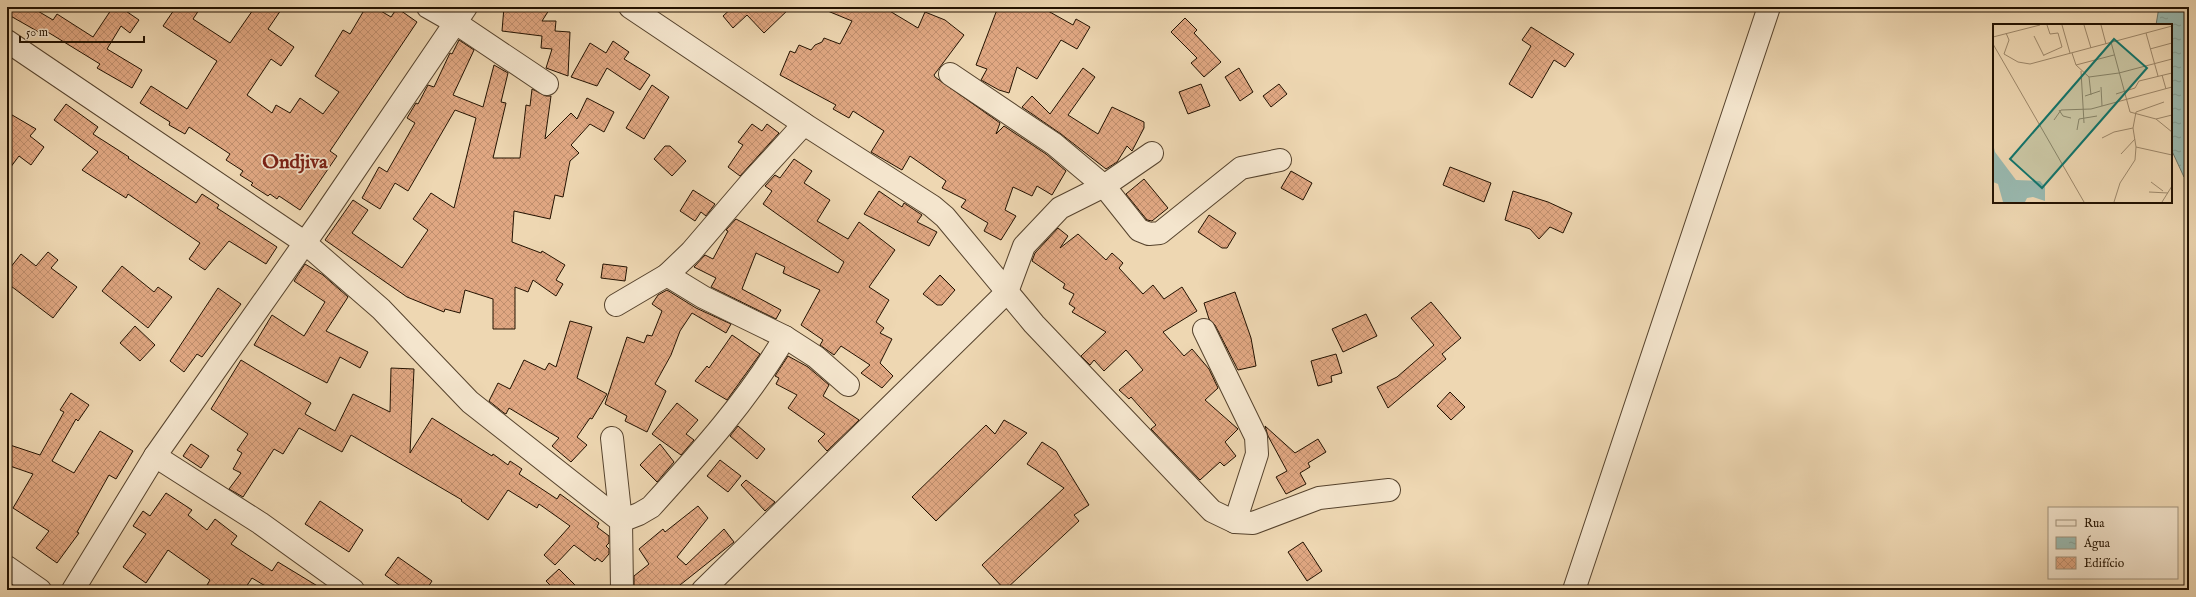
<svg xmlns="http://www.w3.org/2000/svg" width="2196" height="597" font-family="'IM FELL English',serif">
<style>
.water{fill:url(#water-ripples);stroke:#6a766a}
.building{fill:url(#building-cross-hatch);stroke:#231201}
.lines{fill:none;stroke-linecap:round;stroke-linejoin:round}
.minor-casing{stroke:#56432d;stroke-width:24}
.minor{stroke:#f4e5cd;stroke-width:22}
.labels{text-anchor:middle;stroke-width:3.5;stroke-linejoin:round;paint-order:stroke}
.town-label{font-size:20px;font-weight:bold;fill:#7a1f14;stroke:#f4e5cd}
.inset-road{fill:none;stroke:#9d886b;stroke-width:1}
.view{fill:#0f766e;fill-opacity:0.15;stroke:#0f766e;stroke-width:2}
.inset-edge{fill:none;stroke:#231201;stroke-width:2}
</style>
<defs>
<pattern id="water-ripples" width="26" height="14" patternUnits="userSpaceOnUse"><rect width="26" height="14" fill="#99b9b0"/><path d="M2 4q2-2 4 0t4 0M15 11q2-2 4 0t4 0" fill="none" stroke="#849e96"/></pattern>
<pattern id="building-cross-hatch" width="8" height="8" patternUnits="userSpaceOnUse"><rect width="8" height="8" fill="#e0a782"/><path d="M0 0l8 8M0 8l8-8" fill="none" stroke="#c08f6e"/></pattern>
</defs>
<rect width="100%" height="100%" fill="#eed7b2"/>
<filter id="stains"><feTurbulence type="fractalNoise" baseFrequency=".005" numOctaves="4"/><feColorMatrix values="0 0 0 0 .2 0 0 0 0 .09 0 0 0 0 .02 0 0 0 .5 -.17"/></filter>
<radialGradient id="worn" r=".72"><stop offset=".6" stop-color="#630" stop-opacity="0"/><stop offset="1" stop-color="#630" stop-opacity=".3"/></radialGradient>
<path class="water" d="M 2159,7 L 2189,7 L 2189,179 L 2184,177 L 2171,149 L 2171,25 L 2156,25 Z"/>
<g class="building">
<path d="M 7,7 L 31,7 L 53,20 L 57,14 L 93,37 L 113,7 L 120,7 L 139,20 L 130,33 L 121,26 L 107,49 L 142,70 L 132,88 L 97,68 L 100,64 L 46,31 L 44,35 L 7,14 Z"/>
<path d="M 176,7 L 201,7 L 193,19 L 230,43 L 255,7 L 283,7 L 268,29 L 294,47 L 281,66 L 271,59 L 247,95 L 272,113 L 276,105 L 290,113 L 300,98 L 323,114 L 339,92 L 315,76 L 343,30 L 350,34 L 366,7 L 374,7 L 391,17 L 397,8 L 417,22 L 330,151 L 337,156 L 300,210 L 279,196 L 277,199 L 270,194 L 268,196 L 251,185 L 253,183 L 240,175 L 243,171 L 226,160 L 230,154 L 189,127 L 185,134 L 169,125 L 170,122 L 140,103 L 151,86 L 187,109 L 217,61 L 163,26 Z"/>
<path d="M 504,7 L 551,7 L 542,21 L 556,21 L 555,31 L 570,32 L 568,76 L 546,68 L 552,49 L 541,48 L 542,36 L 502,31 Z"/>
<path d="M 733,7 L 791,7 L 764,33 L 747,15 L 733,28 L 723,16 Z"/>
<path d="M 818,7 L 889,7 L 888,10 L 918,28 L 925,12 L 945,20 L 964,35 L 934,75 L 935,77 L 1000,123 L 996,134 L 1004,126 L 1046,154 L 1066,171 L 1052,195 L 1037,186 L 1032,196 L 1013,187 L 1005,210 L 1016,216 L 1001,240 L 984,231 L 988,223 L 961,207 L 966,200 L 942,188 L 946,181 L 910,156 L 902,170 L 871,152 L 884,131 L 853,111 L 849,118 L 833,109 L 836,105 L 780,75 L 790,51 L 795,53 L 799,45 L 811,50 L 815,45 L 822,42 L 824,38 L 840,44 L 852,21 Z"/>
<path d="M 998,7 L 1041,7 L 1073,25 L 1076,19 L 1090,27 L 1077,49 L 1061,40 L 1037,79 L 1017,67 L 1009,93 L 999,90 L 981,80 L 987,69 L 976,65 Z"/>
<path d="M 1185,18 L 1197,30 L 1194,33 L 1221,62 L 1204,77 L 1191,63 L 1197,58 L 1171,32 Z"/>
<path d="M 1531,27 L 1574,54 L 1565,67 L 1554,60 L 1532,98 L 1509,84 L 1531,46 L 1522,40 Z"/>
<path d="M 459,40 L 474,50 L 453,95 L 483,107 L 494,65 L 508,73 L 501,102 L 506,103 L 493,158 L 520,158 L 526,105 L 530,106 L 532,89 L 546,96 L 551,96 L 545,139 L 571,113 L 577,119 L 587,98 L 614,112 L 604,132 L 590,124 L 571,145 L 579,153 L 570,161 L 563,197 L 555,195 L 550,219 L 514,211 L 512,242 L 541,253 L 542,251 L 565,265 L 556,280 L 563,284 L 556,296 L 533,280 L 528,292 L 515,287 L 515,329 L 493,329 L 493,299 L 465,290 L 460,313 L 445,309 L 444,312 L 407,297 L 325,240 L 353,200 L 368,210 L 352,233 L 402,268 L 428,230 L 413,219 L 431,193 L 454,208 L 476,118 L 455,110 L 408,191 L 395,183 L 380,209 L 362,198 L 379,167 L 387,172 L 415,123 L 407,118 L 416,103 L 418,104 L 428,85 L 434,87 L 450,53 L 452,54 Z"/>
<path d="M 613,41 L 629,52 L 624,59 L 650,75 L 640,90 L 607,68 L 597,86 L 571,77 L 590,43 L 606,53 Z"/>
<path d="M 1083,68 L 1095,77 L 1068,115 L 1098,134 L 1112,107 L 1144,122 L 1144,128 L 1132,151 L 1127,146 L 1117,162 L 1106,169 L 1061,134 L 1022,107 L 1032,96 L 1050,114 Z"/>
<path d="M 1239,68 L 1253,92 L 1240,101 L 1225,77 Z"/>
<path d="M 1201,84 L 1210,106 L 1188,114 L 1179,92 Z"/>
<path d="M 1279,84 L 1287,94 L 1271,107 L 1263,96 Z"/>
<path d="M 652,85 L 669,97 L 644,139 L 626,128 Z"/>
<path d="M 66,104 L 98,127 L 93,134 L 129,157 L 128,158 L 196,203 L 202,194 L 219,205 L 217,208 L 277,247 L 266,264 L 229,241 L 205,270 L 189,259 L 200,243 L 128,194 L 126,198 L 82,170 L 98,152 L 54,120 Z"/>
<path d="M 7,112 L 36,129 L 30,136 L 44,147 L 31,165 L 19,156 L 7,172 Z"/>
<path d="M 752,124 L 762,131 L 767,124 L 779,133 L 740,176 L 728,167 L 743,145 L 738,142 Z"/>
<path d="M 665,146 L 670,146 L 686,161 L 672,176 L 654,159 Z"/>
<path d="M 794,159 L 812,171 L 804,183 L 830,200 L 817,221 L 848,239 L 859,222 L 895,250 L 869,287 L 889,300 L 876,322 L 884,328 L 880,333 L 892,339 L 880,363 L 893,376 L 882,388 L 861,373 L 870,365 L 841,346 L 834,355 L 820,345 L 823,340 L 801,325 L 820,290 L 783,273 L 785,267 L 756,253 L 742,289 L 781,310 L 776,319 L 711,287 L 716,278 L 694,267 L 705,255 L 713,259 L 728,231 L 726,230 L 736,219 L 838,273 L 844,262 L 763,204 L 772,191 L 765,186 L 775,175 L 780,178 Z"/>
<path d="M 1450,167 L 1491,183 L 1484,202 L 1443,185 Z"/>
<path d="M 1291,171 L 1312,183 L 1303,200 L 1281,188 Z"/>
<path d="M 1144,179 L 1168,208 L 1152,221 L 1147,220 L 1126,194 Z"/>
<path d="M 693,190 L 715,204 L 706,216 L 701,212 L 695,221 L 680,211 Z"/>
<path d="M 879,191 L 902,207 L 904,203 L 922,215 L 917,222 L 937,232 L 929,246 L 864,214 Z"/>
<path d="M 1513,191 L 1548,202 L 1572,213 L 1563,233 L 1550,227 L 1539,239 L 1530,229 L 1505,220 Z"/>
<path d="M 1209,215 L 1236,233 L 1227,248 L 1222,248 L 1198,232 Z"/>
<path d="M 1058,228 L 1068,236 L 1060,248 L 1078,234 L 1106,260 L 1112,253 L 1123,263 L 1119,268 L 1143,294 L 1153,285 L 1164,299 L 1182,287 L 1197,311 L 1163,332 L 1184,356 L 1192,349 L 1209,369 L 1218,388 L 1205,400 L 1238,429 L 1225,442 L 1236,456 L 1224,466 L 1220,462 L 1200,480 L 1151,429 L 1156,425 L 1131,397 L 1129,399 L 1119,390 L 1143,370 L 1126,350 L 1104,371 L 1094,360 L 1090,365 L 1081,356 L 1106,332 L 1072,312 L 1075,308 L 1069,304 L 1074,294 L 1063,288 L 1065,284 L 1032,261 L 1035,253 Z"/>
<path d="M 48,252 L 58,260 L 51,268 L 77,287 L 53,318 L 7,283 L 7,272 L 21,254 L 36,266 Z"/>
<path d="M 305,264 L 323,275 L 348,297 L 326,331 L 368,352 L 360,368 L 340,357 L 327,383 L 254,345 L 272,315 L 304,336 L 325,302 L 294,281 Z"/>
<path d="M 603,264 L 627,267 L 625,281 L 601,278 Z"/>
<path d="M 122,266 L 154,292 L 158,287 L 172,297 L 148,328 L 102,291 Z"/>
<path d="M 940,275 L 955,290 L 942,305 L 937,305 L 923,294 Z"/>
<path d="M 218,288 L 241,304 L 202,357 L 197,354 L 184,372 L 170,361 Z"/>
<path d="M 667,290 L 696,308 L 731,324 L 726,333 L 692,313 L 680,331 L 671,355 L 655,384 L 666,391 L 647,432 L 625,421 L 627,416 L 605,404 L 627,337 L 644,343 L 647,335 L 652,336 L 662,311 L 652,304 L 658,295 Z"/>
<path d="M 1235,292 L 1251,338 L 1256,366 L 1238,370 L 1215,325 L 1209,319 L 1204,303 Z"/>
<path d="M 1431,302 L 1461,338 L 1442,354 L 1446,359 L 1388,408 L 1377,387 L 1397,377 L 1434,345 L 1411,318 Z"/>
<path d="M 1366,314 L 1377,336 L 1343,352 L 1332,329 Z"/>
<path d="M 570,321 L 592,327 L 577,378 L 607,394 L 592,419 L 590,418 L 577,437 L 587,445 L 571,462 L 552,446 L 559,438 L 509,408 L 506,414 L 504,413 L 489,401 L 498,383 L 510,389 L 524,360 L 545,370 L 549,363 L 556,367 Z"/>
<path d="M 135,326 L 155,345 L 140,361 L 120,343 Z"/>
<path d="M 732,335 L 760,354 L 727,400 L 695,381 L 707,366 L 709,368 Z"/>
<path d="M 1336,354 L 1342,373 L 1331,376 L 1332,382 L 1318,386 L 1311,361 Z"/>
<path d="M 788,356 L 808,367 L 829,385 L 823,396 L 859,420 L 827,451 L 818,441 L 825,434 L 788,408 L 797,395 L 776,384 L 779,378 L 775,376 Z"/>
<path d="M 241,360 L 311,403 L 305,414 L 335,431 L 353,394 L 390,412 L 391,368 L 414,369 L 410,453 L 432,418 L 492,456 L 493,454 L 508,465 L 510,461 L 522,469 L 519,474 L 557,499 L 560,494 L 575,505 L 599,523 L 597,527 L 609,536 L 609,543 L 606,546 L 609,549 L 609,554 L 602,562 L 597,558 L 595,561 L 574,545 L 555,565 L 544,555 L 570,526 L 539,504 L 537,508 L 508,490 L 488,520 L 461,501 L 462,500 L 351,435 L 342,452 L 299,428 L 283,454 L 274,449 L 243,497 L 229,489 L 241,473 L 233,469 L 242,453 L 237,450 L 248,434 L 211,409 Z"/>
<path d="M 1450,392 L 1465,407 L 1451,420 L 1437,406 Z"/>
<path d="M 71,393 L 89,405 L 78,421 L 76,419 L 52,461 L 74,473 L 100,431 L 133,451 L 116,479 L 109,475 L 77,532 L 79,533 L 57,563 L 36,548 L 49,531 L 13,508 L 33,474 L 7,465 L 7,444 L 40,455 L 64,412 L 60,410 Z"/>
<path d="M 677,403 L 698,420 L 686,434 L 694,440 L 681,455 L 652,434 Z"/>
<path d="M 1004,420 L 1027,433 L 936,521 L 912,497 L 986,425 L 995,434 Z"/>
<path d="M 738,426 L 765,449 L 757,459 L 730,436 Z"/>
<path d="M 1265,426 L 1295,453 L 1318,439 L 1326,452 L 1308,463 L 1310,467 L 1300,473 L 1306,484 L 1286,494 L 1276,477 L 1287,471 L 1268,436 Z"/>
<path d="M 1042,442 L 1056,451 L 1089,505 L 1074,515 L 1079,521 L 1005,590 L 982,565 L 1064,488 L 1027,464 Z"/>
<path d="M 191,444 L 209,456 L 201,468 L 183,456 Z"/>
<path d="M 660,444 L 674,462 L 657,482 L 640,465 Z"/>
<path d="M 720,460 L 741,476 L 728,492 L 707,476 Z"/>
<path d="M 746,480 L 775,502 L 765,511 L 741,485 Z"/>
<path d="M 166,493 L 192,510 L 188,515 L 207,530 L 215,519 L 237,536 L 231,544 L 272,571 L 278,562 L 324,590 L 272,590 L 252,578 L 244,590 L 204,590 L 210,580 L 168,550 L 146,583 L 123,567 L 146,534 L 133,526 L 143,511 L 150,516 Z"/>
<path d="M 320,501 L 363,530 L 349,552 L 305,524 Z"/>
<path d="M 698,506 L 708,518 L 677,557 L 686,565 L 724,529 L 734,542 L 680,585 L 685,590 L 634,590 L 634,576 L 649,564 L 639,549 L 663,529 L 665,532 Z"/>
<path d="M 1303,542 L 1322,571 L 1307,581 L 1288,552 Z"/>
<path d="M 398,557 L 432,581 L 426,590 L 406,590 L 385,575 Z"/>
<path d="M 559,569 L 580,590 L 555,590 L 546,581 Z"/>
</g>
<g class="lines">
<defs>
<g id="minor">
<path d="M 428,7 L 456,23 L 547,84"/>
<path d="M 630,7 L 804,124 L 932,206 L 945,217 L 1034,324 L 1212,511 L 1235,522 L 1253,523 L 1319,498 L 1389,490"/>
<path d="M 7,41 L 304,242 L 381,309 L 470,402 L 621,521 L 622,590"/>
<path d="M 950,74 L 1054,144 L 1104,186 L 1139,230 L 1149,234 L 1160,233 L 1241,168 L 1280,160"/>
<path d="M 667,275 L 703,297 L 785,337 L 816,357 L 848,385"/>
<path d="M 616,305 L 667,275 L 691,252 L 751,182 L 804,124"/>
<path d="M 1204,330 L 1256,437 L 1257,454 L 1235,522"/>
<path d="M 612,438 L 621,521 L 639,514 L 651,507 C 700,453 748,400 785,337"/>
<path d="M 155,456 L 260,523 L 353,590"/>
<path d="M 7,567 L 40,590"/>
<path d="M 73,590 L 155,456 L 321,220 L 466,7"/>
<path d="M 703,590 L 1007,292 L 1024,246 L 1060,208 L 1104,186 L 1152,153"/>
<path d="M 1574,590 L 1769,7"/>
</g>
</defs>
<use href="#minor" class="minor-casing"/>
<use href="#minor" class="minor"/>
</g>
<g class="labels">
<g class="town-label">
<text x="295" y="168">Ondjiva</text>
</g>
</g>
<g transform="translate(1993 24)">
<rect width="179" height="179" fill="#eed7b2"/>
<path d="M 0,120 L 2,128 L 23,156 L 47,157 L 52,163 L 52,177 L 40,173 L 34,174 L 32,178 L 10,178 L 5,160 L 0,158 Z" fill="#99b9b0"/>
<path class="inset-road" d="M 69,1 L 77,29M 91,1 L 98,24M 108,1 L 113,20M 13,9 L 16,16 L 11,30 L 25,38 L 37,40 L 179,2M 153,9 L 165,52M 41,12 L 51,32M 0,13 L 47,1M 118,18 L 137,88 L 163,95 L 179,108M 0,20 L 91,178M 157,25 L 179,19M 79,29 L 83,41 L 96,53 L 126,49 L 179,35M 51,31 L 69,23 L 65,9 L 57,10 L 54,1M 83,41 L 121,31M 88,47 L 91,99M 169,51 L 173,65M 96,53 L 98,71M 108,63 L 109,82M 123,70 L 142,64 L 146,57 L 179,49M 92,72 L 107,67M 66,86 L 70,92 L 78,94M 163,95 L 179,91M 61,96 L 68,86 L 98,85 L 179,63M 84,106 L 86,95 L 104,92M 109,114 L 121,108 L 140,104M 143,123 L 179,131M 128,130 L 142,115M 158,158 L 170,167M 156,168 L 175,169M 121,178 L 127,159 L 142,136 L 143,123 L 140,104 L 143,88 L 171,78M 169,178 L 179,162"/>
<path class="view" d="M 121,15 L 154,44 L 49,164 L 17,135 Z"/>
<rect width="179" height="179" class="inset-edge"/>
</g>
<rect width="2196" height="597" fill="none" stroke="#eed7b2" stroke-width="24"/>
<rect x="8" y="8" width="2180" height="581" fill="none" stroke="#231201" stroke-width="2"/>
<rect x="12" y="12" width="2172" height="573" fill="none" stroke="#231201"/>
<rect x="2048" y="507" width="130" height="72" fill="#f4e5cd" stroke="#a0917b"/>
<rect x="2056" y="520" width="20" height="6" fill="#f4e5cd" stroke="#a0917b"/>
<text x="2084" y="527" font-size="12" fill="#231201">Rua</text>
<rect x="2056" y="537" width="20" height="12" fill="url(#water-ripples)" stroke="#a0917b"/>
<text x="2084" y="547" font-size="12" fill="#231201">Água</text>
<rect x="2056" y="557" width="20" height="12" fill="url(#building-cross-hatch)" stroke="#a0917b"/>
<text x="2084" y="567" font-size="12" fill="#231201">Edifício</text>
<path d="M20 36v6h124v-6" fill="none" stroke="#231201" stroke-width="2"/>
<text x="26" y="36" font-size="12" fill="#231201" stroke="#f4e5cd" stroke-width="3" paint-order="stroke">50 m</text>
<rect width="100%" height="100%" filter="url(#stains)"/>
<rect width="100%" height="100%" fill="url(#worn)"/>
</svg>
